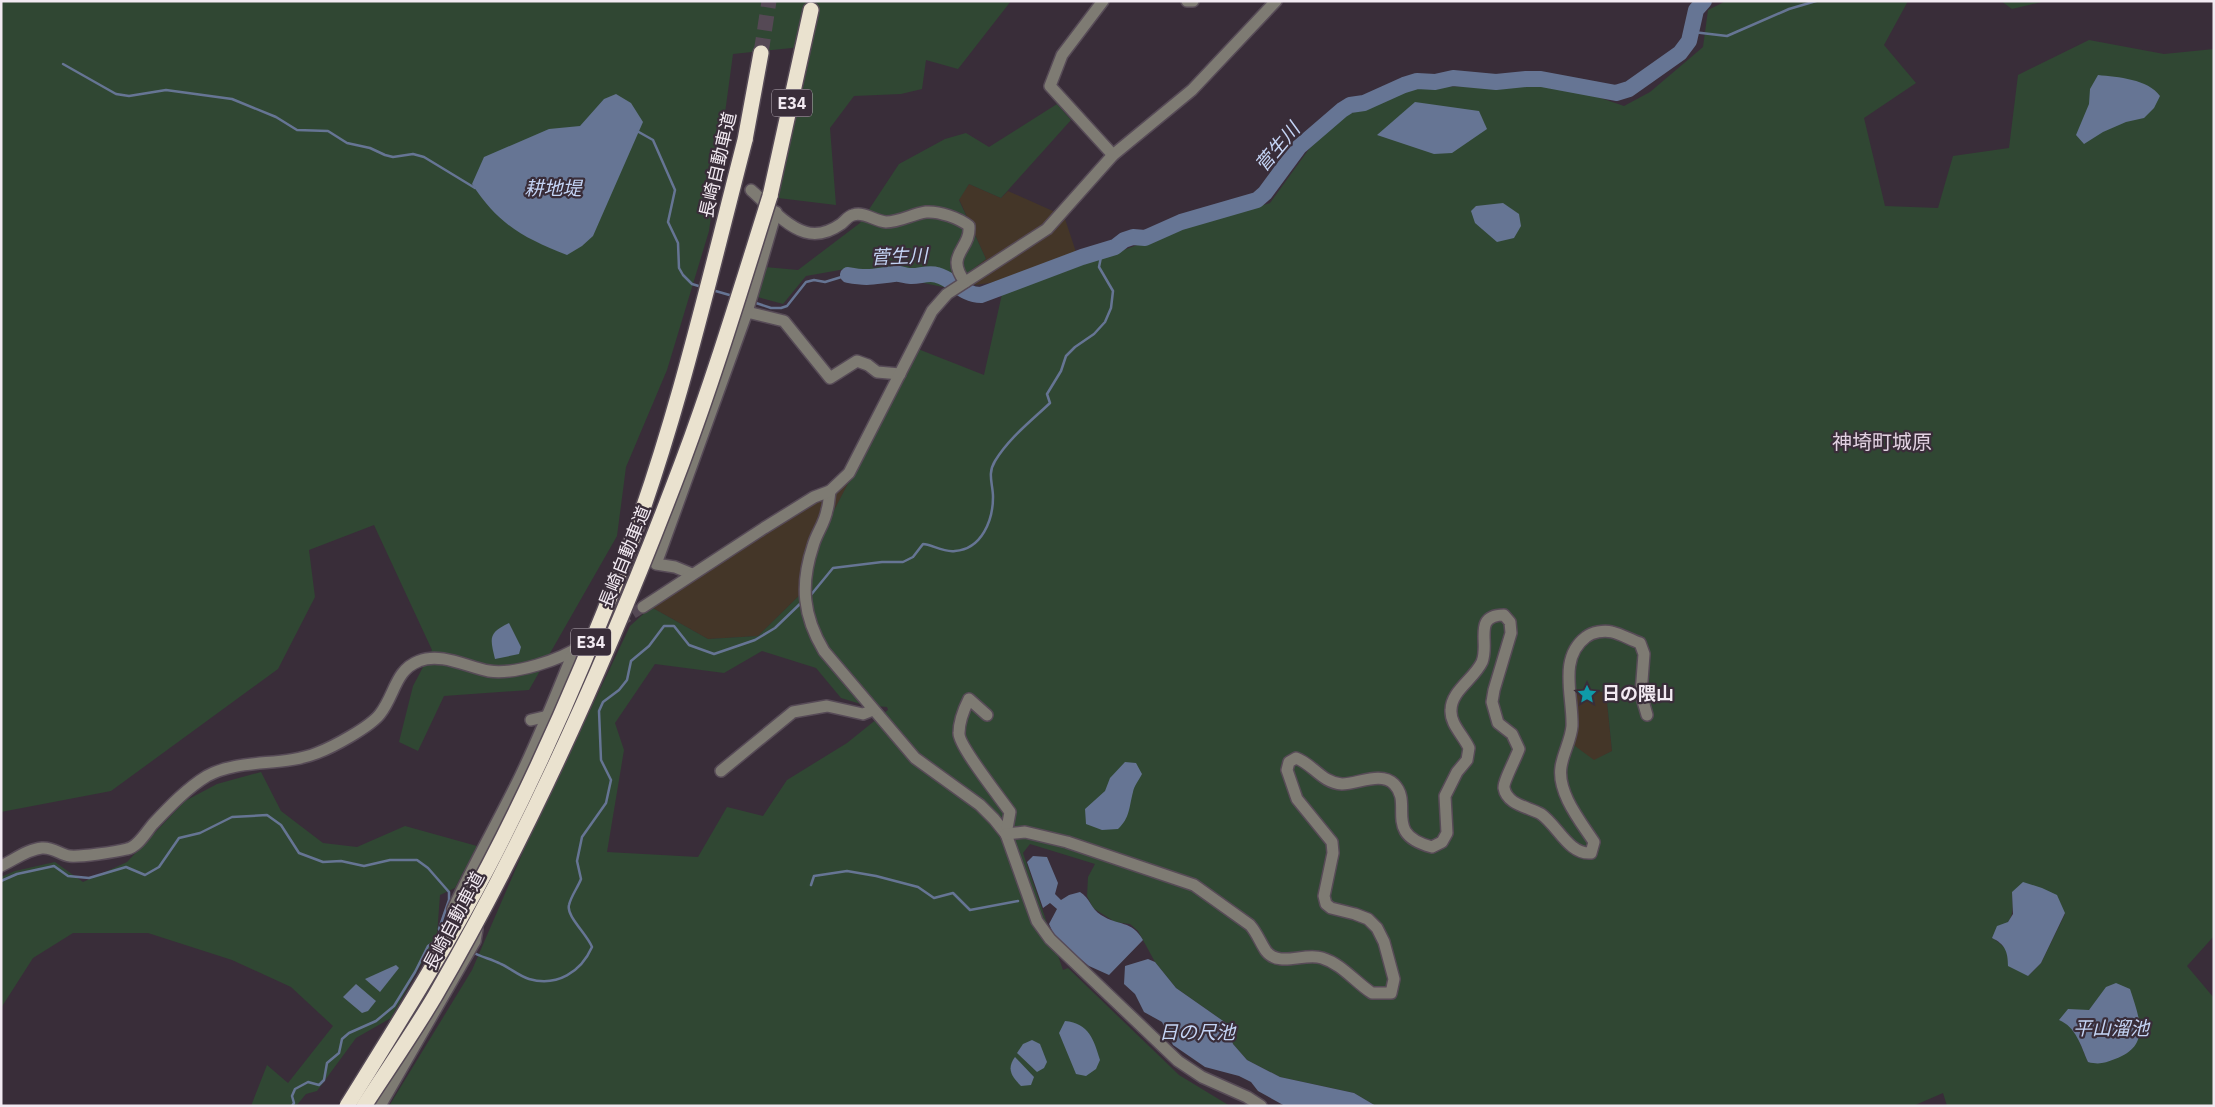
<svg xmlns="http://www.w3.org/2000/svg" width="2215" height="1107" font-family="'IBM Plex Sans','Noto Sans JP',sans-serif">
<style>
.commercial{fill:#443628}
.green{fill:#304733;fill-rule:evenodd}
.water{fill:#667594}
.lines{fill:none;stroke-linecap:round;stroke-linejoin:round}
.stream{stroke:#667594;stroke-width:2.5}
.river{stroke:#667594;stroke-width:16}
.minor-tunnel{stroke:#554955;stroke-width:11;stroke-dasharray:11 5.5;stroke-linecap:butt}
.highway-tunnel{stroke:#554955;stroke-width:15;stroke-dasharray:15 8;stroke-linecap:butt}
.minor-casing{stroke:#574b57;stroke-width:14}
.highway-casing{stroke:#574b57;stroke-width:18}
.minor{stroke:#7e7b73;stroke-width:11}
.highway{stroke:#eae2cf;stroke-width:15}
.highway-bridge-casing{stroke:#574b57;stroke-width:18;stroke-linecap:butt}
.highway-bridge{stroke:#eae2cf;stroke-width:15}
.labels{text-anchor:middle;stroke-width:4.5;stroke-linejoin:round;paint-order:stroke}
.shield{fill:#392d39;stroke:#bab1ba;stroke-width:1}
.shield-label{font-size:16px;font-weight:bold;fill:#f2eaf2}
.street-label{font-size:18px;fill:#f2eaf2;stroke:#392d39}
.poi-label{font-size:18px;font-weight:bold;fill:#f2eaf2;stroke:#392d39;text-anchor:start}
.water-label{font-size:19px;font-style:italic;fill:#c4d4f5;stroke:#392d39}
.quarter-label{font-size:20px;fill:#e1d1e1;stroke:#392d39}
</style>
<rect width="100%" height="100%" fill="#392d39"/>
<g class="commercial">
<path d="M 969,184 L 1001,198 L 1008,191 L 1064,216 L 1077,255 L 1004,281 L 975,285 L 968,273 L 986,259 L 959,199 Z"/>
<path d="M 851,478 L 817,543 L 811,584 L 758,636 L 708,639 L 651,607 Z"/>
<path d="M 1574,689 L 1606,692 L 1612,751 L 1594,761 L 1574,746 Z"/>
</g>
<g class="green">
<path d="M 1,1 L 1011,1 L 958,69 L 926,60 L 922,89 L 901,94 L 854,96 L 830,128 L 836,205 L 778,198 L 812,46 L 733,54 L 709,231 L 667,370 L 626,467 L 617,536 L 529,690 L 444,696 L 418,751 L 399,742 L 413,686 L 432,650 L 374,525 L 309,550 L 315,597 L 278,669 L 111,791 L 1,812 Z"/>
<path d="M 1726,1 L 1908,1 L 1884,45 L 1916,83 L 1864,118 L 1885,206 L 1938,208 L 1953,156 L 2009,148 L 2018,75 L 2089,40 L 2164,54 L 2214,49 L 2214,936 L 2187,966 L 2214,998 L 2214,1106 L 1947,1106 L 1943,1093 L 1913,1106 L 1376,1106 L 1354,1093 L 1280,1077 L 1247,1060 L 1233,1044 L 1226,1023 L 1176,988 L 1155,962 L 1138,931 L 1130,924 L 1115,922 L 1093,908 L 1087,896 L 1088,877 L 1095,864 L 1030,844 L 1023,853 L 1063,970 L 1068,968 L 1179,1075 L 1230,1106 L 389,1106 L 472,970 L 523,852 L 630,626 L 651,607 L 708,639 L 758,636 L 811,584 L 817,543 L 918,349 L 984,375 L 1002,294 L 1176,231 L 1270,203 L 1309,149 L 1344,116 L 1416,87 L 1563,85 L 1624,106 L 1650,92 L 1703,47 L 1708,10 ZM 762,651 L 816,668 L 841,698 L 864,705 L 887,707 L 888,710 L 847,743 L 787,780 L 763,816 L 727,807 L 698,857 L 607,852 L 624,750 L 615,723 L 655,664 L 724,673 ZM 1574,689 L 1606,692 L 1612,751 L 1594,760 L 1575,746 ZM 2012,892 L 2065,914 L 2041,963 L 2028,976 C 2018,965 2005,944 1992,938 C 2012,919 2014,920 2012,892 ZM 2097,1000 L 2088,1062 L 2077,1036 L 2067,1023 L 2089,1010 Z"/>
<path d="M 2001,1 L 2046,1 L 2012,9 Z"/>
<path d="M 1057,104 L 1071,120 L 1001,198 L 969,184 L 959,200 L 986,259 L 948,288 L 851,268 L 806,276 L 783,304 L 754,296 L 765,267 L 798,270 L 860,223 L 899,164 L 945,139 L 966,133 L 989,147 Z"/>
<path d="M 261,772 L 281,811 L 323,843 L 357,847 L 405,826 L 477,846 L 455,888 L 440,895 L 437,935 L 391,1018 L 356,1038 L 317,1091 L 306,1094 L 296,1106 L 251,1106 L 267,1065 L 288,1083 L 333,1026 L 291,987 L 232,960 L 148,933 L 73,933 L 33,958 L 1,1008 L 1,877 L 15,871 L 55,862 L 83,882 L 127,862 L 185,801 L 217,784 Z"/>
</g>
<g class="water">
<path d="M 2098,75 C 2118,77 2148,79 2160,96 L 2154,108 L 2144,118 L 2126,122 L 2103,132 L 2084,144 L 2076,135 L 2089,104 L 2090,89 Z"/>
<path d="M 616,94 L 631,103 L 643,122 L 593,236 L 582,246 L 567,255 C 523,238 498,224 472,184 L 484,157 L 549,129 L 580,126 L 604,99 Z"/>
<path d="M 1415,102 L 1479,111 L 1487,129 L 1452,153 L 1434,154 L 1377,135 Z"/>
<path d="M 1503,203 L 1519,214 L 1521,226 L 1514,238 L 1497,242 L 1475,223 L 1471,211 L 1476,206 Z"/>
<path d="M 509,623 L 521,647 L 519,654 L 495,659 C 490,638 488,633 509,623 Z"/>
<path d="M 1125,762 L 1136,763 L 1142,774 C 1139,780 1134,786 1133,792 C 1129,807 1130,818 1118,829 L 1102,830 L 1086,824 L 1085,809 L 1105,791 L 1110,778 Z"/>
<path d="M 1033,856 L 1047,857 L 1058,883 L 1055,894 L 1061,900 L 1069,895 L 1080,892 C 1090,898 1091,909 1101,915 C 1118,926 1132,920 1143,940 L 1109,975 L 1089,966 L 1056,939 L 1049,924 L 1057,909 L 1050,903 L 1043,908 L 1027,862 Z"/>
<path d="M 2023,882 L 2042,888 L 2057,895 L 2065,913 L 2041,963 L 2028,976 L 2008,966 C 2008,952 2005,944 1992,938 L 1997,926 L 2008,922 L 2013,914 L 2012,892 Z"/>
<path d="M 1148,959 L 1155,962 L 1176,988 L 1226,1023 L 1233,1044 L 1247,1060 L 1280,1077 L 1354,1093 L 1376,1106 L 1285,1106 L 1258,1091 L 1251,1082 L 1239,1076 L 1205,1067 L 1173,1045 L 1162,1022 L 1144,1012 L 1135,994 L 1124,984 L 1125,966 Z"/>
<path d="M 396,965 L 399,968 L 380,992 L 365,979 Z"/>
<path d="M 2116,983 L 2130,989 C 2139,1017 2152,1046 2115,1059 C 2105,1063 2099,1065 2088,1062 C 2081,1046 2076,1027 2059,1020 L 2068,1009 L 2089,1010 L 2106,987 Z"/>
<path d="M 356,984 L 376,1001 L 368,1011 L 362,1013 L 343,997 Z"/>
<path d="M 1065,1021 C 1089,1023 1094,1040 1100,1060 L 1096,1069 L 1086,1076 L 1076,1074 L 1059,1033 Z"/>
<path d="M 1032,1040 L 1040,1044 L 1047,1062 L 1044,1068 L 1037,1072 L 1017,1053 L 1023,1044 Z"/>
<path d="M 1015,1057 L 1034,1077 L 1031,1085 L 1021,1086 C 1012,1077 1006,1069 1015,1057 Z"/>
</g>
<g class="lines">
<g class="stream">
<path d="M 1693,32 L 1727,36 L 1789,9 L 1816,1"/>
<path d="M 63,64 L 116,94 L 129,96 L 166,90 L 232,99 L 276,117 L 297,130 L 328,131 L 347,143 L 370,148 L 385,155 L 393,157 L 413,154 L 424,157 L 475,188"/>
<path d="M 637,131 L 653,140 L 675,190 L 668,222 L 678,243 L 679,268 L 683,275 L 692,284 L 702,287"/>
<path d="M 712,290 L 733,296"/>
<path d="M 753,302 L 771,308 L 781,308 L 787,306 L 806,282 L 814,280 L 825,282 L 848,275"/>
<path d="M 810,596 L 833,568 L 882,562 L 903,562 L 913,557 L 923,544 C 931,544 944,553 955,551 C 982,549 993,520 993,497 C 993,484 987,474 995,461 C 1009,438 1031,421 1050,403 L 1047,394 L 1061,371 L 1066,356 L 1075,347 L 1094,334 L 1105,322 L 1111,308 L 1113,291 L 1099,267 L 1102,252"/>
<path d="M 1,881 L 17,874 L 54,866 L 68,876 L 89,878 L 126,867 L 145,875 L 159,867 L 179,838 L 200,833 L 232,817 L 267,815 L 281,825 L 299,853 L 323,862 L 341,861 L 364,866 L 390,860 L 417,860 L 428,868 L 449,892 L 449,900 L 439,929 L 443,935"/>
<path d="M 811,885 L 814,876 L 847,871 L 876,876 L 918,887 L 934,898 L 953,893 L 970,910 L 1018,901"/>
<path d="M 472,952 C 481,957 491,959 501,964 C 510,968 519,976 529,979 C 557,987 581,972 592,947 C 587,934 566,916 569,905 C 571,896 578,887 581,879 L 577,861 L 582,837 L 606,803 L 611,780 L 601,760 L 599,711 L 603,702 L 619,690 L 627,680 L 631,661 L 649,646 L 664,626 L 674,626 L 689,645 L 714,654 L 755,640 L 775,628 L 803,601"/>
<path d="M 292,1106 L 294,1103 L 292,1096 L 295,1089 L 308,1082 L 319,1085 L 324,1080 L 327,1063 L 339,1053 L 342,1039 L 349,1033 L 376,1021 L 394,1006 L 415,972 L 428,946 L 443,936"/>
</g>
<path class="river" d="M 848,275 C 870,279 874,276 894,274 C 900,273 904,276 910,276 C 918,277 928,272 937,275 C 953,279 963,295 981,295 L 1082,257 L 1115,247 L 1124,240 L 1133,237 L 1145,238 L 1181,222 L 1257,200 L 1265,193 L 1299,147 L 1342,110 L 1350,105 L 1364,103 L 1404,85 L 1417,81 L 1435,82 L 1453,78 L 1496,82 L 1526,79 L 1541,79 L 1616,93 L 1629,89 L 1680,53 L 1689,41 L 1696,10 L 1704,1"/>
<path class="minor-tunnel" d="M 591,640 L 643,607"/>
<path class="highway-tunnel" d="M 761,53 L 769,1"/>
<defs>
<g id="minor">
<path d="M 1103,1 L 1062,55 L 1050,86 L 1113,155"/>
<path d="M 1187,1 L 1193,1"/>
<path d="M 751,190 C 767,204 785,226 805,232 C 818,236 831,231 841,224 C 845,221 848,216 853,215 C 864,211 874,221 886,222 C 900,222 912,214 926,212 C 939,211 959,218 969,226 C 971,250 944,254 965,282"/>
<path d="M 747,312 L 776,212"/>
<path d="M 830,491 C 829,497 829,504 827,510 C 825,523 816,534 813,546 C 800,585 803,616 824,651 L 915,758 L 980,805 L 994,819 L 1006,834 L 1037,921 L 1050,939 L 1178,1061 L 1202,1077 L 1247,1097 L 1261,1106"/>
<path d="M 692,574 L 675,567 L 656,564 L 747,312 L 784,321 L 830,378 L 857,361 L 868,365 L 877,372 L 900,374"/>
<path d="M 643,607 L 764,528 L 814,497 L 830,491 L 849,473 L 932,311 L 947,294 L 1047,229 L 1113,155 L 1192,90 L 1276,1"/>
<path d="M 987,715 L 969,699 C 964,709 959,721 959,733 C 958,745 1001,799 1010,812 L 1006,834"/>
<path d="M 531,720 L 548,716"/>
<path d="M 721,771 L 793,712 L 827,706 L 863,714 L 873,710"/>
<path d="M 1006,834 L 1025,832 L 1067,842 L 1194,885 L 1250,925 C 1257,933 1260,942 1266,951 C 1279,968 1305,952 1322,958 C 1342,964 1355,982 1372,993 L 1391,993 L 1394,979 L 1384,942 L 1377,928 L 1368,919 L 1355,914 L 1331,908 L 1326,904 L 1324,896 L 1333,853 L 1332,842 L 1297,799 L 1287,770 L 1289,762 L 1296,758 C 1313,764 1322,783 1342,784 C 1358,784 1381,771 1394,784 C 1414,804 1382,834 1432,847 L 1442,842 L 1447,833 L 1445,796 L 1457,772 L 1467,760 L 1469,748 C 1463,735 1450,724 1451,710 C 1451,691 1474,679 1482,662 C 1490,643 1472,615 1504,615 L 1510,622 L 1511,633 L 1494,690 L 1492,702 L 1498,723 L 1512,734 L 1519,749 C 1516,758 1503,782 1504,788 C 1507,805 1529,807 1541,814 C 1558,826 1569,855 1591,853 L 1594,842 C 1581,822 1557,793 1561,767 C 1563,753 1571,740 1572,726 C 1573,696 1558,658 1586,637 C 1592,632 1604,630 1612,632 C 1621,634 1631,640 1640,643 L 1644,654 L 1641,694 L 1647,715"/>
<path d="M 1,866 C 14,860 28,849 42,848 C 54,847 60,855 70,856 C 81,857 115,852 127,849 C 138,847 146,832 153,824 C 169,807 187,788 207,776 C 240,758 282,767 317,753 C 333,747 370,727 380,714 C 395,695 395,670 419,661 C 441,652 467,667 489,671 C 514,675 561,660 582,645"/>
<path d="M 380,1106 L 475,941 L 477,929 L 453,909 C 472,868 494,829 514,789 C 537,744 555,697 574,651"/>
</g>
<g id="highway">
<path d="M 745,140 L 761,53"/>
<path d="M 770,196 L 811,10"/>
</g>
</defs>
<use href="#minor" class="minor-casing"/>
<use href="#highway" class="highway-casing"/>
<use href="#minor" class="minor"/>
<use href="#highway" class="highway"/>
<defs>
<g id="highway-bridge">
<path d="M 347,1106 C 396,1027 446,948 489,865 C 541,765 586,661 626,556 C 677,421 709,279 745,140"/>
<path d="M 364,1106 C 388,1069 413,1033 435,996 C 533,827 613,646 682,463 C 715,375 742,285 770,196"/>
</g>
</defs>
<use href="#highway-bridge" class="highway-bridge-casing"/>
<use href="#highway-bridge" class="highway-bridge"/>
</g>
<defs>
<symbol id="sight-bare" viewBox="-9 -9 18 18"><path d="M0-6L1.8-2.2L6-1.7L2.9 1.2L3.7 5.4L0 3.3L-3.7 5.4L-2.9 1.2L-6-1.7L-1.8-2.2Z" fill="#0f9aa8" stroke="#392d39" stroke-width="2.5" paint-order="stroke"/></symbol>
</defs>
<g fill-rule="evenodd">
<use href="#sight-bare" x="1573" y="680" width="28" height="28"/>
</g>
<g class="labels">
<g class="shield">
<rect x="772" y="89.5" width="40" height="27" rx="4"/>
<rect x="571" y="628.5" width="40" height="27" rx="4"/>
</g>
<g class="shield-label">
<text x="792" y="109">E34</text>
<text x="591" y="648">E34</text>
</g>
<g class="street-label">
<text transform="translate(718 165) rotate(-77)" y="6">長崎自動車道</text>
<text transform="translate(625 557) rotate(-68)" y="6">長崎自動車道</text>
<text transform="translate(454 921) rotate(-62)" y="6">長崎自動車道</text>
</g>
<g class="poi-label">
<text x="1602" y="700">日の隈山</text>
</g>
<g class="water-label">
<text transform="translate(1277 147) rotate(-50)" y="7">菅生川</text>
<text x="553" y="195">耕地堤</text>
<text transform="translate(899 256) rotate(-2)" y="7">菅生川</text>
<text x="2111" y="1035">平山溜池</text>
<text x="1197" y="1039">日の尺池</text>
</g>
<g class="quarter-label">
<text x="1882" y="449">神埼町城原</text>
</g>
</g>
<rect width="2215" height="1107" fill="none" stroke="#f2eaf2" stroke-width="5"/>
</svg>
